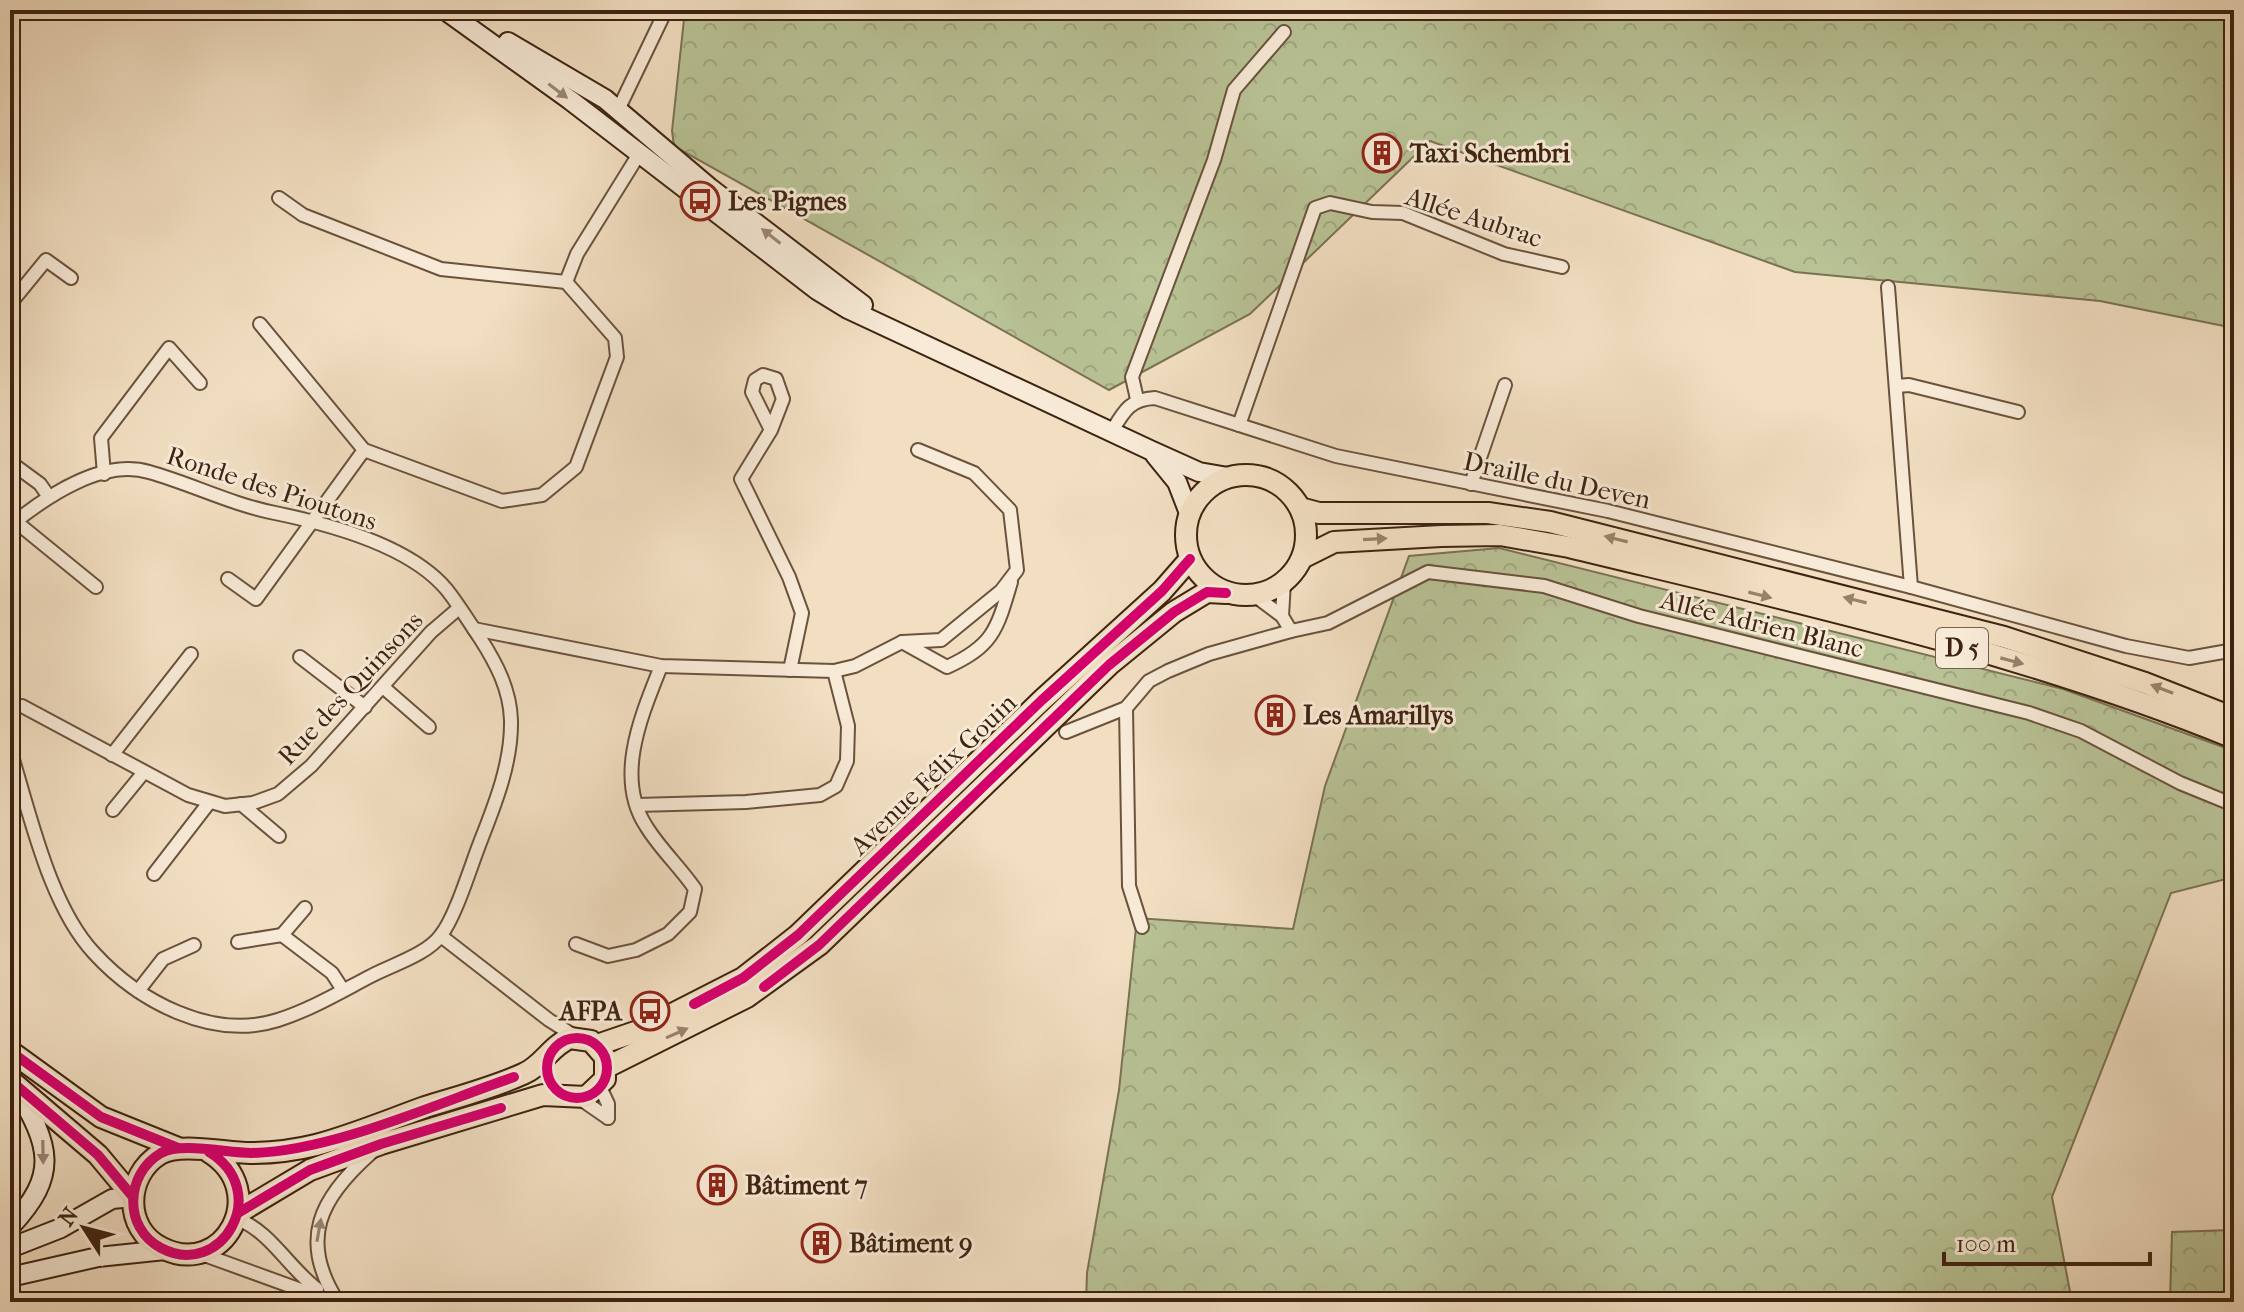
<svg xmlns="http://www.w3.org/2000/svg" width="2244" height="1312" font-family="'IM FELL French Canon',serif">
<style>
.forest{fill:url(#forest-crowns);stroke:#7b7253;stroke-width:2}
.lines{fill:none;stroke-linecap:round;stroke-linejoin:round}
.minor-casing{stroke:#6b523d;stroke-width:16}
.secondary-casing{stroke:#3e2311;stroke-width:22}
.primary-casing{stroke:#3e2311;stroke-width:24}
.minor{stroke:#f7ead7;stroke-width:12}
.secondary{stroke:#f7ead7;stroke-width:18}
.primary{stroke:#f2dfc2;stroke-width:20}
.cycleway-casing{stroke:#f7ead7;stroke-width:15}
.cycleway{stroke:#d6006c;stroke-width:10}
.oneway{fill:#9a8674}
.oneway2{fill:#98816a}
.labels{text-anchor:middle;stroke-width:6;stroke-linejoin:round;paint-order:stroke}
.shield{fill:#f7ead7;stroke:#765f4c;stroke-width:2}
.shield-label{font-size:24px;font-weight:bold;fill:#3e2311}
.poi-label{font-size:26px;font-weight:bold;fill:#3e2311;stroke:#f7ead7;text-anchor:start}
.street-label{font-size:26px;fill:#3e2311;stroke:#f7ead7}
</style>
<defs>
<pattern id="forest-crowns" width="20" height="18" patternUnits="userSpaceOnUse" patternTransform="scale(2)"><rect width="20" height="18" fill="#b8c295"/><path d="M2 6a3 3 0 1 1 6 0M12 15a3 3 0 1 1 6 0" fill="none" stroke="#9fa67f"/></pattern>
</defs>
<rect width="100%" height="100%" fill="#f2dfc2"/>
<filter id="stains"><feTurbulence type="fractalNoise" baseFrequency=".0025" numOctaves="4"/><feColorMatrix values="0 0 0 0 .2 0 0 0 0 .09 0 0 0 0 .02 0 0 0 .5 -.17"/></filter>
<radialGradient id="worn" r=".72"><stop offset=".6" stop-color="#630" stop-opacity="0"/><stop offset="1" stop-color="#630" stop-opacity=".3"/></radialGradient>
<g class="forest">
<path d="M 685,10 L 2234,10 L 2234,328 L 2100,301 L 1795,272 L 1430,141 L 1250,314 L 1109,390 L 674,146 L 672,131 Z"/>
<path d="M 1499,548 L 2063,689 L 2234,751 L 2234,877 L 2171,893 L 2052,1197 L 2072,1302 L 1086,1302 L 1087,1273 L 1119,1090 L 1137,918 L 1293,929 L 1325,786 L 1409,556 Z"/>
<path d="M 2234,1203 L 2234,1302 L 2170,1302 L 2172,1232 L 2232,1230 Z"/>
</g>
<g class="lines">
<defs>
<g id="minor">
<path d="M 618,110 L 666,10"/>
<path d="M 279,198 L 303,215 L 441,269 L 566,282"/>
<path d="M 1888,287 L 1911,587"/>
<path d="M 10,304 L 46,260 L 71,278"/>
<path d="M 260,324 L 364,450 L 502,501 L 542,495 L 576,467 L 617,357 L 615,338 L 566,282 L 577,254 L 639,154"/>
<path d="M 1897,386 L 1909,385 L 2018,412"/>
<path d="M 1137,399 L 1132,377 L 1214,160 L 1234,90 L 1284,32"/>
<path d="M 1239,425 L 1315,208 L 1330,203 L 1372,212 L 1403,213 L 1504,254 L 1562,267"/>
<path d="M 771,430 L 752,392 L 755,380 L 763,375 L 776,379 L 783,399 L 771,430 L 741,479 L 789,577 L 802,613 L 790,670"/>
<path d="M 1112,431 C 1124,411 1130,399 1155,398 L 1336,456 L 1608,511 L 1911,587 L 2126,646 L 2189,658 L 2234,650"/>
<path d="M 10,462 L 40,484 L 49,497"/>
<path d="M 104,474 L 101,438 L 169,348 L 200,383"/>
<path d="M 1471,484 L 1505,385"/>
<path d="M 15,521 L 96,587"/>
<path d="M 10,526 C 44,498 102,458 149,472 C 192,484 230,504 275,513 C 329,524 410,545 447,590 C 459,605 469,622 480,638 C 496,663 510,689 511,720 C 512,761 496,802 481,840 C 471,865 456,916 441,935 C 428,954 392,965 371,976 C 342,991 310,1010 278,1020 C 212,1041 138,1001 94,953 C 49,905 30,813 10,750"/>
<path d="M 228,579 L 256,599 L 364,450"/>
<path d="M 1254,595 L 1282,616 L 1291,631 L 1328,623 L 1428,572 L 1544,586 L 1639,616 L 2029,713 L 2081,731 L 2180,783 L 2234,805"/>
<path d="M 1282,616 L 1284,582"/>
<path d="M 474,629 L 661,666 L 834,671 L 855,666 L 902,642 L 941,640 L 1001,591 L 1017,570 L 1010,510 L 974,473 L 918,450"/>
<path d="M 902,642 L 947,667 C 993,646 997,630 1011,582"/>
<path d="M 300,657 L 365,707"/>
<path d="M 383,687 L 429,727"/>
<path d="M 10,707 L 22,706 L 188,795 L 225,806 L 253,803 L 278,794 L 311,766 L 431,632 L 459,608"/>
<path d="M 1126,708 L 1129,886 L 1142,927"/>
<path d="M 1066,732 L 1126,708 L 1149,681 L 1168,671 L 1209,654 L 1291,631"/>
<path d="M 112,755 L 191,654"/>
<path d="M 241,804 L 279,836"/>
<path d="M 637,805 L 746,802 L 820,795 L 836,786 L 847,761 L 848,726 L 834,671"/>
<path d="M 113,810 L 144,772"/>
<path d="M 154,874 L 208,804"/>
<path d="M 305,908 L 282,935 L 332,973 L 343,990"/>
<path d="M 441,936 L 549,1020 L 576,1037"/>
<path d="M 238,942 L 282,935"/>
<path d="M 576,944 L 608,956 L 636,950 L 668,934 L 690,912 L 695,889 C 680,867 660,849 646,826 C 614,777 642,714 661,666"/>
<path d="M 138,991 L 163,959 L 194,945"/>
<path d="M 600,1087 L 608,1104 L 608,1118"/>
<path d="M 579,1098 L 608,1118"/>
<path d="M 237,1219 C 269,1230 289,1268 317,1289"/>
<path d="M 199,1253 L 334,1302"/>
<path d="M 338,1302 C 298,1240 320,1198 371,1153"/>
</g>
<g id="secondary">
<path d="M 449,13 L 570,100 L 817,290 L 848,309 L 1150,450 L 1199,472 L 1228,477"/>
<path d="M 508,42 L 605,99 L 710,188 L 863,305"/>
<path d="M 1155,455 L 1177,482 L 1189,513"/>
<path d="M 10,1227 C 60,1174 50,1146 16,1088"/>
<path d="M 10,1248 L 61,1228 L 112,1199 L 133,1197"/>
<path d="M 10,1277 L 98,1257 L 165,1250"/>
</g>
<g id="primary">
<circle cx="1246" cy="535" r="60"/>
<path d="M 1300,508 L 1319,513 L 1488,513 L 1550,522 L 2004,637 L 2145,683 L 2234,718"/>
<path d="M 1302,558 L 1334,542 L 1441,536 L 1500,535 L 1569,547 C 1792,601 2021,651 2234,738"/>
<path d="M 597,1045 L 641,1030 L 743,978 L 798,935 L 1042,700 L 1162,591 L 1190,559"/>
<path d="M 10,1051 L 101,1117 L 178,1148"/>
<path d="M 607,1067 L 747,997 L 819,945 L 1109,665 L 1174,612 L 1207,592 L 1226,593"/>
<path d="M 10,1080 L 98,1155 L 133,1197"/>
<path d="M 209,1152 C 272,1191 224,1279 162,1248 C 123,1229 125,1175 160,1154 C 180,1142 225,1153 250,1153 C 270,1153 296,1150 316,1145 C 353,1135 389,1120 425,1107 C 457,1097 492,1088 523,1074 C 543,1066 550,1046 570,1038 L 591,1041 L 605,1057 L 605,1079 L 586,1097 L 543,1095 L 381,1144 L 310,1170 L 238,1213"/>
</g>
</defs>
<use href="#minor" class="minor-casing"/>
<use href="#secondary" class="secondary-casing"/>
<use href="#primary" class="primary-casing"/>
<use href="#minor" class="minor"/>
<use href="#secondary" class="secondary"/>
<use href="#primary" class="primary"/>
<defs>
<g id="cycleway">
<path d="M 764,987 L 819,945 L 1109,665 L 1174,612 L 1207,592 L 1226,593"/>
<path d="M 694,1004 L 743,978 L 798,935 L 1042,700 L 1162,591 L 1190,559"/>
<circle cx="577" cy="1068" r="30"/>
<path d="M 10,1051 L 101,1117 L 178,1148"/>
<path d="M 10,1080 L 98,1155 L 133,1197"/>
<path d="M 209,1152 C 273,1191 222,1280 161,1248 C 123,1228 125,1174 161,1153 C 181,1142 227,1153 251,1153 C 330,1152 438,1103 514,1077"/>
<path d="M 238,1213 L 310,1170 L 381,1144 L 501,1108"/>
</g>
</defs>
<use href="#cycleway" class="cycleway-casing"/>
<use href="#cycleway" class="cycleway"/>
</g>
<defs><path id="oneway-solid" d="M-6-.8H1V-3.2L6.5 0L1 3.2V.8H-6Z" transform="scale(2)"/></defs>
<g class="oneway">
<use href="#oneway-solid" transform="translate(558 91) rotate(37)"/>
<use href="#oneway-solid" transform="translate(771 236) rotate(-142)"/>
<use href="#oneway-solid" transform="translate(43 1152) rotate(89)"/>
<use href="#oneway-solid" transform="translate(319 1230) rotate(-80)"/>
</g>
<g class="oneway2">
<use href="#oneway-solid" transform="translate(1375 539) rotate(-3)"/>
<use href="#oneway-solid" transform="translate(1616 539) rotate(-166)"/>
<use href="#oneway-solid" transform="translate(1760 595) rotate(14)"/>
<use href="#oneway-solid" transform="translate(1855 600) rotate(-166)"/>
<use href="#oneway-solid" transform="translate(2012 661) rotate(15)"/>
<use href="#oneway-solid" transform="translate(2162 689) rotate(-159)"/>
<use href="#oneway-solid" transform="translate(677 1033) rotate(-24)"/>
</g>
<defs>
<symbol id="building-ring" viewBox="-11 -11 22 22"><circle r="9.5" fill="#f7ead7" stroke="#8f2418" stroke-width="1.5"/><path d="M-4-6H4V6H1V3H-1V6H-4ZM-2.5-4.3h1.7v1.8h-1.7ZM.8-4.3h1.7v1.8H.8ZM-2.5-1h1.7V.8h-1.7ZM.8-1h1.7V.8H.8Z" fill="#8f2418"/></symbol>
<symbol id="bus-ring" viewBox="-11 -11 22 22"><circle r="9.5" fill="#f7ead7" stroke="#8f2418" stroke-width="1.5"/><path d="M-5-6H5V4H4V6H2V4H-2V6H-4V4H-5ZM-3.5-4V0h7V-4ZM-3.5 1.2v1.5H-2V1.2ZM2 1.2v1.5H3.5V1.2Z" fill="#8f2418"/></symbol>
</defs>
<g fill-rule="evenodd">
<use href="#building-ring" x="1360" y="131" width="44" height="44"/>
<use href="#bus-ring" x="678" y="179" width="44" height="44"/>
<use href="#building-ring" x="1253" y="693" width="44" height="44"/>
<use href="#bus-ring" x="628" y="989" width="44" height="44"/>
<use href="#building-ring" x="695" y="1163" width="44" height="44"/>
<use href="#building-ring" x="799" y="1221" width="44" height="44"/>
</g>
<g class="labels">
<rect class="shield" x="1936" y="628" width="52" height="40" rx="6"/>
<g class="shield-label">
<text x="1962" y="656">D 5</text>
</g>
<g class="poi-label">
<text x="1410" y="162">Taxi Schembri</text>
<text x="728" y="210">Les Pignes</text>
<text x="1303" y="724">Les Amarillys</text>
<text x="622" y="1020" text-anchor="end">AFPA</text>
<text x="745" y="1194">Bâtiment 7</text>
<text x="849" y="1252">Bâtiment 9</text>
</g>
<g class="street-label">
<text transform="translate(1474 217) rotate(18)" y="9">Allée Aubrac</text>
<text transform="translate(1557 480) rotate(12)" y="9">Draille du Deven</text>
<text transform="translate(272 488) rotate(18)" y="9">Ronde des Pioutons</text>
<text transform="translate(1762 624) rotate(14)" y="9">Allée Adrien Blanc</text>
<text transform="translate(350 688) rotate(-47)" y="9">Rue des Quinsons</text>
<text transform="translate(933 774) rotate(-44)" y="9">Avenue Félix Gouin</text>
</g>
</g>
<rect width="2244" height="1312" fill="none" stroke="#f2dfc2" stroke-width="40"/>
<rect x="12" y="12" width="2220" height="1288" fill="none" stroke="#3e2311" stroke-width="4"/>
<rect x="20" y="20" width="2204" height="1272" fill="none" stroke="#3e2311" stroke-width="2"/>
<g transform="translate(84 1228) rotate(306)" stroke="#f7ead7" stroke-width="6" paint-order="stroke">
<path d="M0-6L14 30L0 20L-14 30Z" fill="#3e2311"/>
<text y="-12" font-size="22" font-weight="bold" text-anchor="middle" fill="#3e2311">N</text>
</g>
<path d="M1944 1252v12h206v-12" fill="none" stroke="#3e2311" stroke-width="4"/>
<text x="1956" y="1252" font-size="24" fill="#3e2311" stroke="#f7ead7" stroke-width="6" paint-order="stroke">100 m</text>
<rect width="100%" height="100%" filter="url(#stains)"/>
<rect width="100%" height="100%" fill="url(#worn)"/>
</svg>
